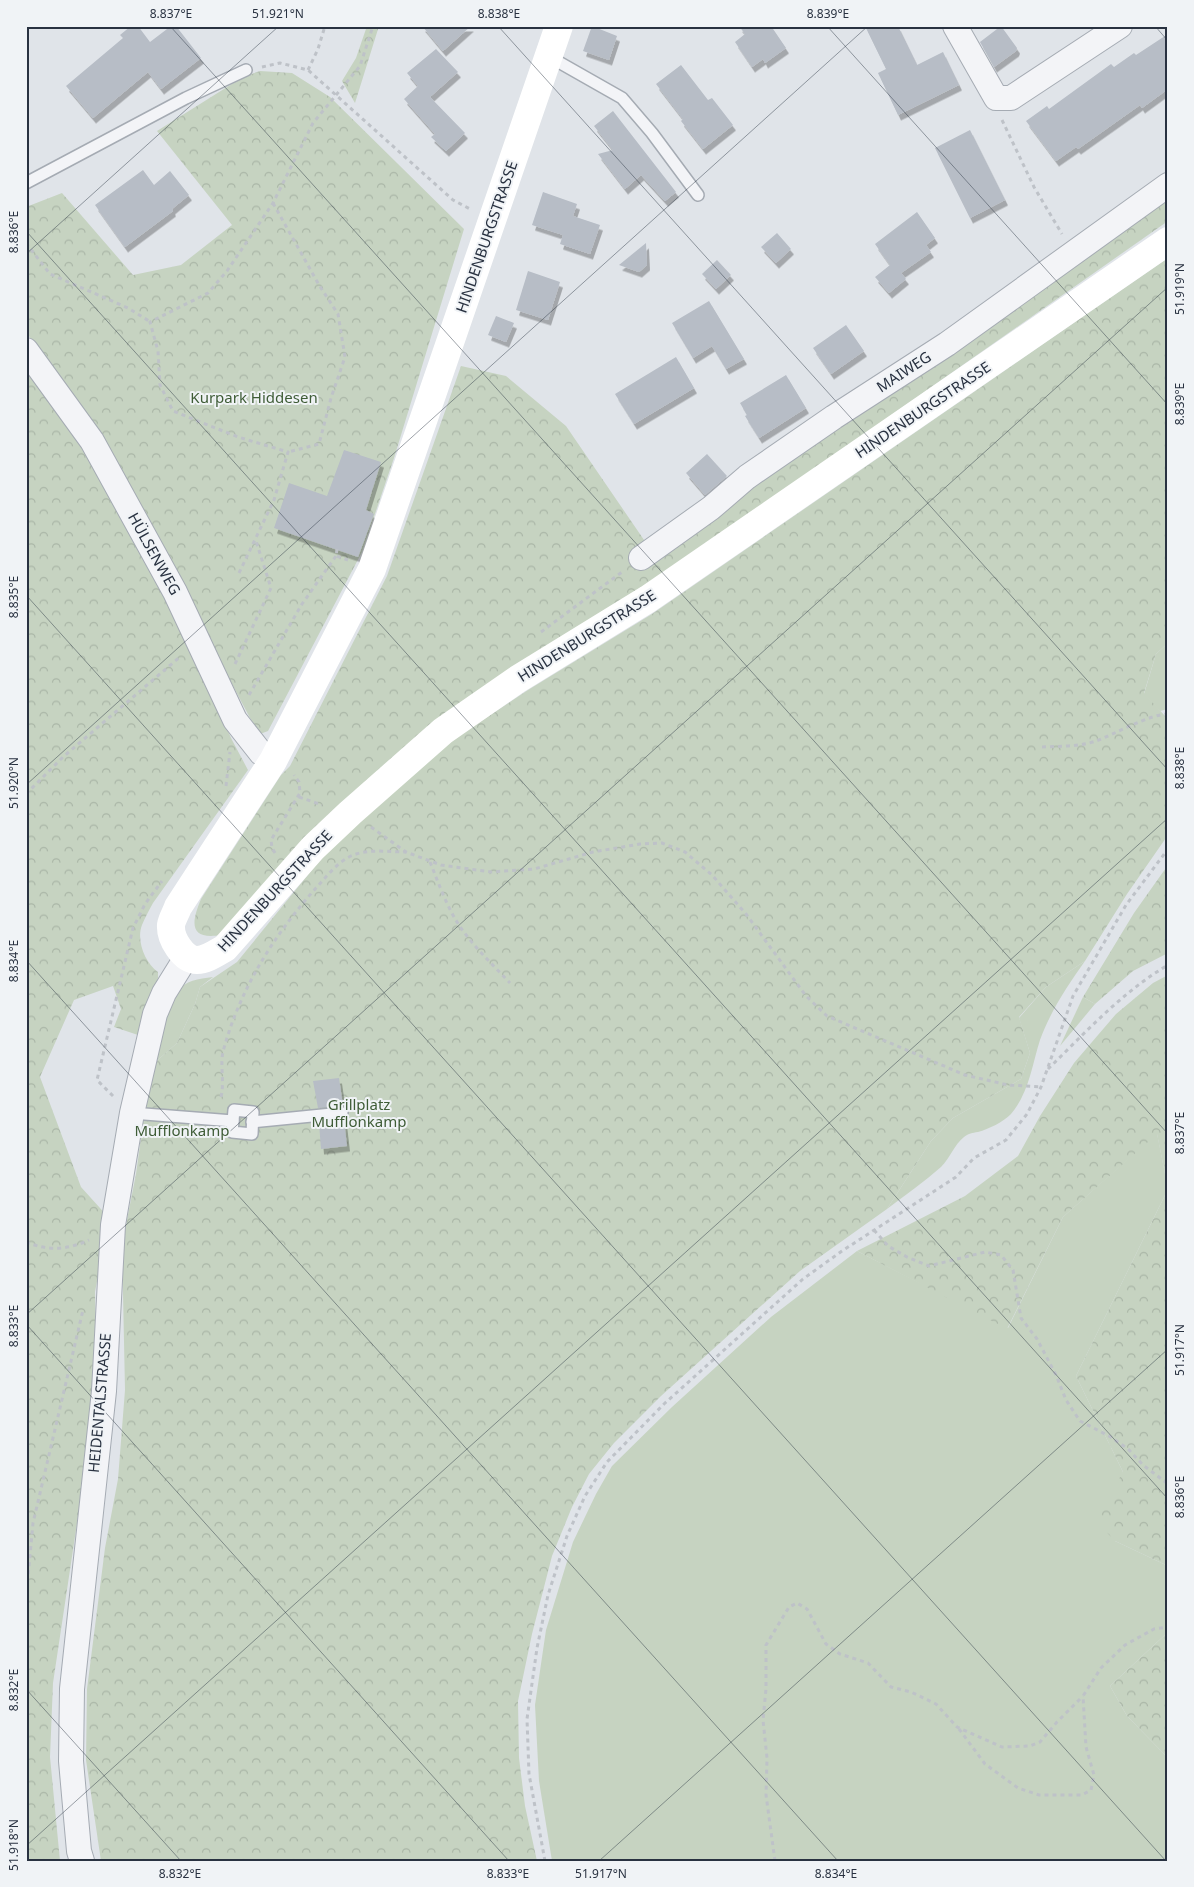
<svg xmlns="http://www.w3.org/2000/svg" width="1194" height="1887" font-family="'Noto Sans',sans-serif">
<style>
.green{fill:#c6d3c1}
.forest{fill:url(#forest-crowns)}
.building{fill:#b7bdc6;filter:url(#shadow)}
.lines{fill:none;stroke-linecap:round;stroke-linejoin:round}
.service-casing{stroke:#a5abb3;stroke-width:14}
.minor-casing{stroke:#a5abb3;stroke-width:26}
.path{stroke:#bec2c8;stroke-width:3;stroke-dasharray:4 4;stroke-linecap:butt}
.service{stroke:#f3f4f7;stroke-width:11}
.minor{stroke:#f3f4f7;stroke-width:24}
.secondary{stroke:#fff;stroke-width:28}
.ticks{fill:none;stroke:#293241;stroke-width:1;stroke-opacity:0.45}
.labels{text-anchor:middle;stroke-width:4;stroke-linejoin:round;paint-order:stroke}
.street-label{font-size:15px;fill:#293241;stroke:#f0f3f6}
.park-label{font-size:15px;fill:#3e5c36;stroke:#f0f3f6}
.neatline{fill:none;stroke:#293241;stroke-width:2}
.ticks-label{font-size:12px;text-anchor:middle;fill:#293241}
</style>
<defs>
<pattern id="forest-crowns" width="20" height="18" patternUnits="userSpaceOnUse" patternTransform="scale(1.25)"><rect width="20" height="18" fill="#c6d3c1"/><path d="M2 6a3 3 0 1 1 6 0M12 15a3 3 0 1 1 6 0" fill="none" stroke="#aab6a7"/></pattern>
<filter id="shadow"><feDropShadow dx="3" dy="5.5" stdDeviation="0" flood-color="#0004"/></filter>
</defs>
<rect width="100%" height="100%" fill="#e0e4e9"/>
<g class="green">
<path d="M 1168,643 L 1168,709 L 1160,711 L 1144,694 L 1156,654 Z"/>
<path d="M 1085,961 C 1068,985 1050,1012 1040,1040 C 1032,1065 1029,1093 1011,1114 C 1003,1122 989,1129 978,1132 C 972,1133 969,1133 964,1137 C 954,1145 950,1158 941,1167 C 924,1182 905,1195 887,1209 L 931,1141 L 953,1118 L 1021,1079 L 1030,1053 L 1019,1018 L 1046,987 Z"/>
<path d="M 213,977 L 200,987 L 195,1004 L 177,1043 L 151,1066 L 157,1043 L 176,992 C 186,980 198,979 213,977 Z"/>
<path d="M 1083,997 L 1095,1004 L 1060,1046 Z"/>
<path d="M 1157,1133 L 1168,1189 L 1076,1376 L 1123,1472 L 1115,1541 L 1168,1566 L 1168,1632 L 1110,1686 L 1127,1716 L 1168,1758 L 1168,1861 L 552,1861 L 539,1781 L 535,1705 L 546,1630 L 573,1542 L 596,1494 L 612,1466 L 672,1407 L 771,1317 L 857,1251 L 1008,1328 L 1063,1217 Z"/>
</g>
<g class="forest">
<path d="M 367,26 L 379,26 L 355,103 L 342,81 L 356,58 Z"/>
<path d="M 260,71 L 292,73 L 330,97 L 464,229 L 394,458 L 362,552 L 268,731 L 260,734 L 250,718 L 99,433 L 26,332 L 26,207 L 62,193 L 133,275 L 181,265 L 232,225 L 157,131 L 243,77 Z"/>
<path d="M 1168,194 L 1168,221 L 642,590 L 513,670 L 221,935 C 189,940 191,923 201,899 L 281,775 L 290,766 L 387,576 L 461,366 L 506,376 L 566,426 L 655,556 Z"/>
<path d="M 1168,258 L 1168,643 L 1156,654 L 1144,693 L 1165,716 L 1168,716 L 1168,835 L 1127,894 L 1085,961 L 1046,987 L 1019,1017 L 1030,1053 L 1021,1079 L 953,1118 L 931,1141 L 887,1209 L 800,1271 L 661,1396 L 614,1443 L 589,1474 L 572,1507 L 552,1556 L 532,1634 L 518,1701 L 519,1758 L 525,1806 L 537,1861 L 101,1861 L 86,1760 L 87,1689 L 105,1548 L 118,1479 L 125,1390 L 122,1245 L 136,1174 L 151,1066 L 177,1043 L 195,1004 L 200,987 L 237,962 L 320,860 L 347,832 L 448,743 L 528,690 L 652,614 Z"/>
<path d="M 26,364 L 86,454 L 166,597 L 232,740 L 248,770 L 153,903 C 149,910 145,918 142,925 C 136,940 145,963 158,972 L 158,978 L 138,1035 L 114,1027 L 121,1009 L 113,986 L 74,1000 L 40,1077 L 81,1187 L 109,1218 L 95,1292 L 97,1390 L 53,1683 L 50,1757 L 60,1861 L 26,1861 Z"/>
<path d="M 1168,865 L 1168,953 L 1133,971 L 1095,1004 L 1083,997 L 1134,913 Z"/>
<path d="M 1168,975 L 1168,1566 L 1115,1541 L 1095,1520 L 1123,1472 L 1076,1376 L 1168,1189 L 1157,1134 L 1063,1217 L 1007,1329 L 857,1251 L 965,1196 L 1018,1156 L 1040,1116 L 1074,1063 L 1116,1014 L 1153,983 Z"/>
<path d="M 1168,1632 L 1168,1758 L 1127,1716 L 1110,1686 Z"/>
</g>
<g class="building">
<path d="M 131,26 L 138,26 L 150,42 L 171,26 L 176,26 L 201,58 L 161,89 L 148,72 L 93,118 L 66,86 L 123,38 L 120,35 Z"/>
<path d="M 422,26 L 471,26 L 443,51 Z"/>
<path d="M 592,26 L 617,36 L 609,60 L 583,51 Z"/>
<path d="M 739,26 L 771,26 L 786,48 L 765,63 L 763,59 L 752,67 L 735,42 L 745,34 Z"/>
<path d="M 865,26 L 898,26 L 917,65 L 943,52 L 959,85 L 898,115 L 878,73 L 886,69 Z"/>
<path d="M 1001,26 L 1017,48 L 1016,51 L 994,67 L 980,42 Z"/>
<path d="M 1168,34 L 1168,89 L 1142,108 L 1140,105 L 1078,149 L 1076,147 L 1056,161 L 1026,121 L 1047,106 L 1049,109 L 1111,64 L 1114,67 L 1134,53 L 1136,55 Z"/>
<path d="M 436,49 L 458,72 L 430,97 L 465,133 L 446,151 L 431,137 L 435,134 L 404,99 L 418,86 L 407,73 Z"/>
<path d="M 681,65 L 708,100 L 712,98 L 733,125 L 703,149 L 681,121 L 683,119 L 656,84 Z"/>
<path d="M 613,111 L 676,192 L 665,201 L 641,175 L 625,189 L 598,154 L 613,150 L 594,126 Z"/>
<path d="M 970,130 L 1005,200 L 970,218 L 935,148 Z"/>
<path d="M 143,170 L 154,185 L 170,171 L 189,195 L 172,209 L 173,211 L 125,247 L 95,205 Z"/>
<path d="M 543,192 L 577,204 L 573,216 L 600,225 L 590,254 L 560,244 L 563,235 L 532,225 Z"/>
<path d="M 917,212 L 935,238 L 926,245 L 931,252 L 901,273 L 906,279 L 889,293 L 875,277 L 890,265 L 875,244 Z"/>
<path d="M 777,233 L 791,249 L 776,263 L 761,247 Z"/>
<path d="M 646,243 L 647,265 L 639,272 L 619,265 Z"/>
<path d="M 717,260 L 731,275 L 716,289 L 702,274 Z"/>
<path d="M 528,271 L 560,282 L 548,320 L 516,310 Z"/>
<path d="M 709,301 L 744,359 L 726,369 L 712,346 L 693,358 L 672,323 Z"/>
<path d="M 496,316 L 514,323 L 506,342 L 488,335 Z"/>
<path d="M 846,325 L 864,351 L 831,374 L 813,348 Z"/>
<path d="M 676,357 L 694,388 L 634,424 L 615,394 Z"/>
<path d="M 786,375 L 806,408 L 759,438 L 745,416 L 747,415 L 740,403 Z"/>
<path d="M 344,450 L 381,462 L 366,510 L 374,514 L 358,557 L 274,528 L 289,483 L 327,496 Z"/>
<path d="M 707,454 L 727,476 L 705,495 L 686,473 Z"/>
<path d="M 339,1078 L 343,1106 L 318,1108 L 313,1081 Z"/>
<path d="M 344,1120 L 347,1146 L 321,1149 L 319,1123 Z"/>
</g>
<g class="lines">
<defs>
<g id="service">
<path d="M 548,56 L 622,98 L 652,133 L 698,195"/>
<path d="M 26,183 L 186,98 L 246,70"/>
<path d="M 234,1110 L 253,1112 L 252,1134 L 232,1132 Z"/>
<path d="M 132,1113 L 233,1121"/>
<path d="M 252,1122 L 342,1113"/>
</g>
<g id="minor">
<path d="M 955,26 L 996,98 L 1011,98 L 1120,26"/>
<path d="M 26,350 L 92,441 L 175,592 L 235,720 L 261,753 L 273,761"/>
<path d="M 641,558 L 711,508 L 747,477 L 834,417 L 947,344 L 1168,185"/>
<path d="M 82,1861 L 79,1851 L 71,1761 L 72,1689 L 104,1391 L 113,1225 L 132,1113 L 155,1014 L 164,993 L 187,956"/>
</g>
</defs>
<use href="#service" class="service-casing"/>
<use href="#minor" class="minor-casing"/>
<g class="path">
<path d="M 262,67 L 280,63 L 308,70 L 453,200 L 470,209"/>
<path d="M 308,70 L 318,49 L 325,26"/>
<path d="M 1002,120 L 1034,187 L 1062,234"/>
<path d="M 273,203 L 319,285 L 338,314 L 345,357 L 331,398 L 319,444 L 288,452"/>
<path d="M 26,243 L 50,274 L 128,308 L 149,321"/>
<path d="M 337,549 L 336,556 L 348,560"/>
<path d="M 239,573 L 274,500 L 288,452 L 238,437 L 173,411 L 160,385 L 158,351 L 150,322 L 208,293 L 227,271 L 273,203 L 313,123 L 360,66 L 373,26"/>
<path d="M 541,632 L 622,572"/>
<path d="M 235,664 L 271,588 L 256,541"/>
<path d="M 249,695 L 302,604 L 336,556"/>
<path d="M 1042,747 C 1060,746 1078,747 1096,741 C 1115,734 1150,714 1168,714"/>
<path d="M 226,786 L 230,752"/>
<path d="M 26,794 L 63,757 L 181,656"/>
<path d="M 299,797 L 322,805"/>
<path d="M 371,827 L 406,852 L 430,861 L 441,865 L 491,872 L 534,869 L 593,852 L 640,844 L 662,843 L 685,852 L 712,875 L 746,914 L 806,996 L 827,1016 L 965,1075 L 1008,1085 L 1041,1087"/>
<path d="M 275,853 L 272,848 L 271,840 L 300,793 L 299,782 L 294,775"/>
<path d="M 430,862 C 439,884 447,908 461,928 C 475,948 493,965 510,983"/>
<path d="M 1048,1069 C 1085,1033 1122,992 1168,965"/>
<path d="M 113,1096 L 97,1080 L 133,928 L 145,904 L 162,881"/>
<path d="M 221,1097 C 225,1081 219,1063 224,1048 C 241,987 275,934 316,888 C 326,877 336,864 349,857 C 366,848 388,852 406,852"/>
<path d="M 874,1230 L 888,1246 L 907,1257 L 929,1266 L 985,1252 L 1001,1255 L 1013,1270 L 1021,1318 L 1037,1339 L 1056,1375 L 1066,1400 L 1080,1421 L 1109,1436 L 1128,1449 L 1143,1465 L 1168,1484"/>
<path d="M 26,1242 C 47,1251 68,1250 89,1240"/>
<path d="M 26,1598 L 33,1523 L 83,1310"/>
<path d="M 959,1729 L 985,1764 L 1018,1788 L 1039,1795 L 1082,1795 L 1091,1790 L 1094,1775 L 1086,1747 L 1083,1696 L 1101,1668 L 1125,1645 L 1154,1629 L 1168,1627"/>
<path d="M 545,1861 L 529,1774 L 527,1719 L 537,1648 L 548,1595 L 567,1536 L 585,1496 L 607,1462 L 664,1404 L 803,1279 L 842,1251 L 956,1177 L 974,1158 L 1006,1140 L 1027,1114 L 1041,1087 L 1073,996 L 1126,905 L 1168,849"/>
<path d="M 775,1861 L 766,1795 L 767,1758 L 763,1720 L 766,1689 L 766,1645 L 789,1607 L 797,1603 L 807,1609 L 826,1644 L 840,1654 L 868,1663 L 891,1687 L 911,1692 L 936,1704 L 957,1727 L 1002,1747 L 1030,1746 L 1040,1742 L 1057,1722 L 1083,1696"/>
</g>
<use href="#service" class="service"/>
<use href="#minor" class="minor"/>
<path class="secondary" d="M 559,26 L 372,569 L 273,761 L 178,907 C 176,913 172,919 171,925 C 170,938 183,960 197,960 C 207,960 216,953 225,948 L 313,848 L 350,813 L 443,731 L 518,679 L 648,599 L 1168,241"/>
</g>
<path class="ticks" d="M 170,26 L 1168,1134M 498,26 L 1168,770M 827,26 L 1168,405M 1155,26 L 1168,41M 26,231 L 1168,1499M 26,254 L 279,26M 26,595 L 1166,1861M 26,785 L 868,26M 26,960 L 838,1861M 26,1315 L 1168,287M 26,1324 L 509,1861M 26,1689 L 181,1861M 26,1846 L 1168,818M 599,1861 L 1168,1349"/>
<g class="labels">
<g class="street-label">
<text transform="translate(487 237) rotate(-71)" y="5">HINDENBURGSTRASSE</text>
<text transform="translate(904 372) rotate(-33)" y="5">MAIWEG</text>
<text transform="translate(923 410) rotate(-34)" y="5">HINDENBURGSTRASSE</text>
<text transform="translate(154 554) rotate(61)" y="5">HÜLSENWEG</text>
<text transform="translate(587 636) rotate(-32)" y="5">HINDENBURGSTRASSE</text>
<text transform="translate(275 891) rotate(-47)" y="5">HINDENBURGSTRASSE</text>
<text transform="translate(100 1403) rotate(-85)" y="5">HEIDENTALSTRASSE</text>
</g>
<g class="park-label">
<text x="254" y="403">Kurpark Hiddesen</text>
<text x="359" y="1110">Grillplatz<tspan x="359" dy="17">Mufflonkamp</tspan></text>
<text x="182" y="1136">Mufflonkamp</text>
</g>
</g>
<rect width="1194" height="1887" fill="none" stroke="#f0f3f6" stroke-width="55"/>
<rect x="28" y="28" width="1138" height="1832" class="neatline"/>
<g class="ticks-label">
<text x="171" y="18">8.837°E</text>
<text x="278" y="18">51.921°N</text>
<text x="499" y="18">8.838°E</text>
<text x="828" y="18">8.839°E</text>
<text transform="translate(14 232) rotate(-90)" y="4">8.836°E</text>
<text transform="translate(1180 289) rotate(-90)" y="4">51.919°N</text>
<text transform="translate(1180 404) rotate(-90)" y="4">8.839°E</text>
<text transform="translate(14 597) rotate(-90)" y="4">8.835°E</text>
<text transform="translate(1180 768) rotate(-90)" y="4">8.838°E</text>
<text transform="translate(14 783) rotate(-90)" y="4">51.920°N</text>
<text transform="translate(14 961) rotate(-90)" y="4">8.834°E</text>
<text transform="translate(1180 1133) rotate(-90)" y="4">8.837°E</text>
<text transform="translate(14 1326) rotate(-90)" y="4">8.833°E</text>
<text transform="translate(1180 1350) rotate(-90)" y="4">51.917°N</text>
<text transform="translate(1180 1497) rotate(-90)" y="4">8.836°E</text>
<text transform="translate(14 1690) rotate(-90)" y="4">8.832°E</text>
<text transform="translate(14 1845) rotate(-90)" y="4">51.918°N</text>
<text x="180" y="1878">8.832°E</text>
<text x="508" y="1878">8.833°E</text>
<text x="601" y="1878">51.917°N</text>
<text x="836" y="1878">8.834°E</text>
</g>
</svg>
